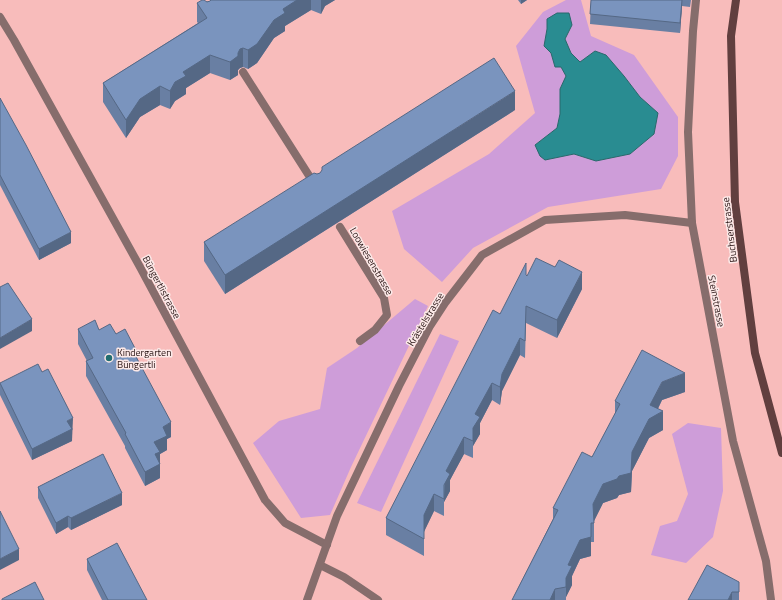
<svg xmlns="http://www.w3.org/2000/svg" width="782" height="600" font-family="'Titillium Web',sans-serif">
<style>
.green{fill:#ce9dd9;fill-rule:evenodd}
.water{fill:#298c91;stroke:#29686c}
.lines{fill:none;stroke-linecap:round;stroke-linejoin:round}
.minor{stroke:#866d6c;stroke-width:8}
.secondary{stroke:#613f3f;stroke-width:8}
.wall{fill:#697fa3}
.shaded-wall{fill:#556885}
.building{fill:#7a94be;stroke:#556885}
.poi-dot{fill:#216d70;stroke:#fce9e8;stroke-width:1.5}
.labels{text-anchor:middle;stroke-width:3;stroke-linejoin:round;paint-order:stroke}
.street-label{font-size:10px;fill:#291414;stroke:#fce9e8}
.poi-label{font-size:10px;fill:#291414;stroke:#fce9e8;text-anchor:start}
</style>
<rect width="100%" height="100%" fill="#f8bcbb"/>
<g class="green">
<path d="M 566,0 L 581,0 L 591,36 L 634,55 L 678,117 L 678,156 L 661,189 L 548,207 L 473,248 L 442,282 L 404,249 L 392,211 L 489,154 L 535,113 L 516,46 L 543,12 ZM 547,19 L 572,25 L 565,39 L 571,53 L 580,62 L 595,51 L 624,76 L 640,97 L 658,113 L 654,134 L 630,154 L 596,161 L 574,154 L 545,160 L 535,145 L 557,128 L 560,114 L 560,89 L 566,76 L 561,67 L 555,67 L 551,53 L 544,46 L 547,29 Z"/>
<path d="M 415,299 L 428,306 L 351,467 L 330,515 L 301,518 L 253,443 L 279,421 L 320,409 L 327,368 L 357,348 Z"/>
<path d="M 440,334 L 459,341 L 381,512 L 357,503 Z"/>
<path d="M 688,423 L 721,428 L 723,491 L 713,537 L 686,563 L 651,555 L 660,526 L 677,521 L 688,494 L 672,434 Z"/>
</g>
<path class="water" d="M 557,13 L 569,13 L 572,25 L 565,39 L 571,53 L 580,62 L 595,51 L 606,55 L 624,76 L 640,97 L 658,113 L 654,134 L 630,154 L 596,161 L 574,154 L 545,160 L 540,156 L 535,145 L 557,128 L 560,114 L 560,89 L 566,76 L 561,67 L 555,67 L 551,53 L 544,46 L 547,29 L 547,19 Z"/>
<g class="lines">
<g class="minor">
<path d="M 696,0 L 693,31 L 688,132 L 692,223 L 733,441 L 766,561 L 771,600"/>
<path d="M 0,17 L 14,40 L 140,267 L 265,500 L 285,523 L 327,545"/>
<path d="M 243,72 L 315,185"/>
<path d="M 340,227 L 384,298 L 387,315 L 375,330 L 360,341"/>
<path d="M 320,565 L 344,577 L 378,600"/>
<path d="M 307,600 L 337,516 L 399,386 L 430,326 L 445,303 L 482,255 L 545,220 L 625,215 L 692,223"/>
</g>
<path class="secondary" d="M 736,0 L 731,36 L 735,202 L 755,353 L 782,453"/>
</g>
<g class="wall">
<path d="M 211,0 L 335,0 L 325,6 L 321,14 L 311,10 L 285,26 L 285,31 L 274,38 L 257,63 L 248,69 L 243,67 L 240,68 L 238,70 L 238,75 L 230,80 L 210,73 L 186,88 L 186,94 L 175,101 L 170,109 L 160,105 L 140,117 L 126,138 L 103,102 L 103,83 L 198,23 L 197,22 L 197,3 L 210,1 Z"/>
<path d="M 518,0 L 527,0 L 521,4 Z"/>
<path d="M 591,0 L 691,0 L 690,7 L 682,6 L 680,33 L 590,24 Z"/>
<path d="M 0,98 L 71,243 L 39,260 L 0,185 Z"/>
<path d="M 515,110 L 225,294 L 204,261 L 204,242 L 317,174 Z"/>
<path d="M 526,276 L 582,289 L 557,338 L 526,323 L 525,358 L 520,355 L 502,391 L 500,405 L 492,400 L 480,423 L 480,434 L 473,446 L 473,458 L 464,454 L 450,480 L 450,491 L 444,502 L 444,516 L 434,511 L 424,531 L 424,556 L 386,535 L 386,518 L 500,314 Z"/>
<path d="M 78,329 L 99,330 L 116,334 L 137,358 L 171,437 L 167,439 L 167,450 L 160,454 L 160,478 L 145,486 L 125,448 L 125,446 L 86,376 L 86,361 L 87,361 L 78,344 Z"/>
<path d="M 0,383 L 73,429 L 72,430 L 72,441 L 32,460 L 0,395 Z"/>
<path d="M 685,392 L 662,400 L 658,409 L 663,430 L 649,438 L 632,471 L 631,492 L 619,495 L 617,498 L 603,503 L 594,521 L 594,542 L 591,542 L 591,556 L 580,559 L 572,576 L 572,585 L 566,597 L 566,600 L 512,600 L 553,519 L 553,508 L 592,457 L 615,414 L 615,401 Z"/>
<path d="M 38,487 L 122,505 L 71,530 L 68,527 L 56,534 L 38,498 Z"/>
<path d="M 87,559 L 147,600 L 102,600 L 87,570 Z"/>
<path d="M 739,582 L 739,600 L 688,600 Z"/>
</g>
<g class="shaded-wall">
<path d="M 297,0 L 311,0 L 311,10 L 285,26 L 285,31 L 274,38 L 257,63 L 248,69 L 248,50 L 283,9 Z"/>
<path d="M 321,0 L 335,0 L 325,6 L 321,14 Z"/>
<path d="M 521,0 L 527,0 L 521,4 Z"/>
<path d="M 682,0 L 682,6 L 680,33 L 680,23 Z"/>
<path d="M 243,48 L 243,67 L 240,68 L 238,70 L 238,75 L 230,80 L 230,62 L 238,53 L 240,49 Z"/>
<path d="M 210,55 L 210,73 L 186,88 L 186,94 L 175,101 L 170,109 L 170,91 L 175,82 L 183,72 Z"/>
<path d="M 160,86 L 160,105 L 140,117 L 126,138 L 126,120 L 140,99 Z"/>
<path d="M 515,91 L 515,110 L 225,294 L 225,275 Z"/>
<path d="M 71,232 L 71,243 L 39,260 L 39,249 Z"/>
<path d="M 582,272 L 582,289 L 557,338 L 557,320 Z"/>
<path d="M 32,319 L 32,331 L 0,349 L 0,338 Z"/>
<path d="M 520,338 L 520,355 L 502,391 L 500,405 L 500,387 L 502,374 Z"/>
<path d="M 137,352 L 137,366 L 134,353 Z"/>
<path d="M 685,373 L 685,392 L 662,400 L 654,416 L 663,411 L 663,430 L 649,438 L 632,471 L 631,492 L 619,495 L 617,498 L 603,503 L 593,523 L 593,504 L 603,484 L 619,476 L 632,452 L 650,405 L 662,382 Z"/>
<path d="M 492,383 L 492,400 L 480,423 L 480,434 L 473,446 L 473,458 L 473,428 L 475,414 Z"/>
<path d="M 73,418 L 72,441 L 32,460 L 32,449 L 67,421 Z"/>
<path d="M 171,422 L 171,437 L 167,439 L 167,450 L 160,454 L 160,478 L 145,486 L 145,472 L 154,442 L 163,427 Z"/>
<path d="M 464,437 L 464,454 L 450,480 L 450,491 L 444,502 L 444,516 L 444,499 L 446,471 Z"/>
<path d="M 122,493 L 122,505 L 71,530 L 71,518 Z"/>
<path d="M 434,494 L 434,511 L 424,532 L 424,515 Z"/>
<path d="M 68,516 L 68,527 L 56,534 L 56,523 Z"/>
<path d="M 591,523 L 591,556 L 580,559 L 572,576 L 572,585 L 566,597 L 566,600 L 566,578 L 568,565 L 580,540 Z"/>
<path d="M 19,549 L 19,560 L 0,570 L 0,559 Z"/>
<path d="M 555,589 L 555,600 L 550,600 Z"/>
<path d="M 732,592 L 732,600 L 728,600 Z"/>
</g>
<g class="building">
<path d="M 202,0 L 204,0 L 207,2 L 210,1 L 211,0 L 297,0 L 283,9 L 285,13 L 274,20 L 257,44 L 248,50 L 243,48 L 240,49 L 238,53 L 238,56 L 230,62 L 210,55 L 183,72 L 186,76 L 175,82 L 170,91 L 160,86 L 140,99 L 126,120 L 103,83 L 207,18 L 197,3 Z"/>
<path d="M 591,0 L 682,0 L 680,23 L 590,14 Z"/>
<path d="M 494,58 L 515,91 L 225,275 L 204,242 L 314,173 L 317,174 L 320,173 L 322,170 L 322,167 Z"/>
<path d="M 0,98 L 26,145 L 71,232 L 39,249 L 0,175 Z"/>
<path d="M 536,258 L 555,267 L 559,260 L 582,272 L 557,320 L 526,306 L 525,341 L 520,338 L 502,374 L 500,387 L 492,383 L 475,414 L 480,417 L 473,428 L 473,441 L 464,437 L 446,471 L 450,474 L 444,485 L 444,499 L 434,494 L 424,515 L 424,539 L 386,518 L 493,310 L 500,314 L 526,263 L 526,275 L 527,276 Z"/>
<path d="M 8,283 L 32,319 L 0,338 L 0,287 Z"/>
<path d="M 95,320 L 99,330 L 110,324 L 116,334 L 125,329 L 137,352 L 134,353 L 171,422 L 163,427 L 167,436 L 154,442 L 160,452 L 155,454 L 160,464 L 145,472 L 125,434 L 126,433 L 86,361 L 93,358 L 78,329 Z"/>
<path d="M 642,350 L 685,373 L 662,382 L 650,405 L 663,411 L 649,419 L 632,452 L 631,473 L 619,476 L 617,479 L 603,484 L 593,504 L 594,523 L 591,523 L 591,537 L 580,540 L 568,565 L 572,566 L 566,578 L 566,587 L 555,589 L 550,600 L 512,600 L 558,510 L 553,508 L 582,452 L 592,457 L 620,404 L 615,401 Z"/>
<path d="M 38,364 L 42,372 L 48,369 L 73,418 L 67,421 L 72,429 L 32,449 L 0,383 Z"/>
<path d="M 103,454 L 122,493 L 71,518 L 68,516 L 56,523 L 38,487 Z"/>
<path d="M 0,511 L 19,549 L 0,559 Z"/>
<path d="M 117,543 L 147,600 L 108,600 L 87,559 Z"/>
<path d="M 707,565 L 739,582 L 739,592 L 732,592 L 728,600 L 688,600 Z"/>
<path d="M 35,582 L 44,600 L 2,600 L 2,599 Z"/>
</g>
<circle class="poi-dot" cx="109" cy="358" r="4"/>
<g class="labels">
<g class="street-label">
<text transform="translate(729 230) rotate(-97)" y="4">Buchserstrasse</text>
<text transform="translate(372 261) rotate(60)" y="4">Loowiesenstrasse</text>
<text transform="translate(162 287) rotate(62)" y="4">Büngertlistrasse</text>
<text transform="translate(717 301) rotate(79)" y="4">Steinstrasse</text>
<text transform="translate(425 319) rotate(-59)" y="4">Krästelstrasse</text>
</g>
<g class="poi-label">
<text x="117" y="356">Kindergarten<tspan x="117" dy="12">Büngertli</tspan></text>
</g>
</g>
</svg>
